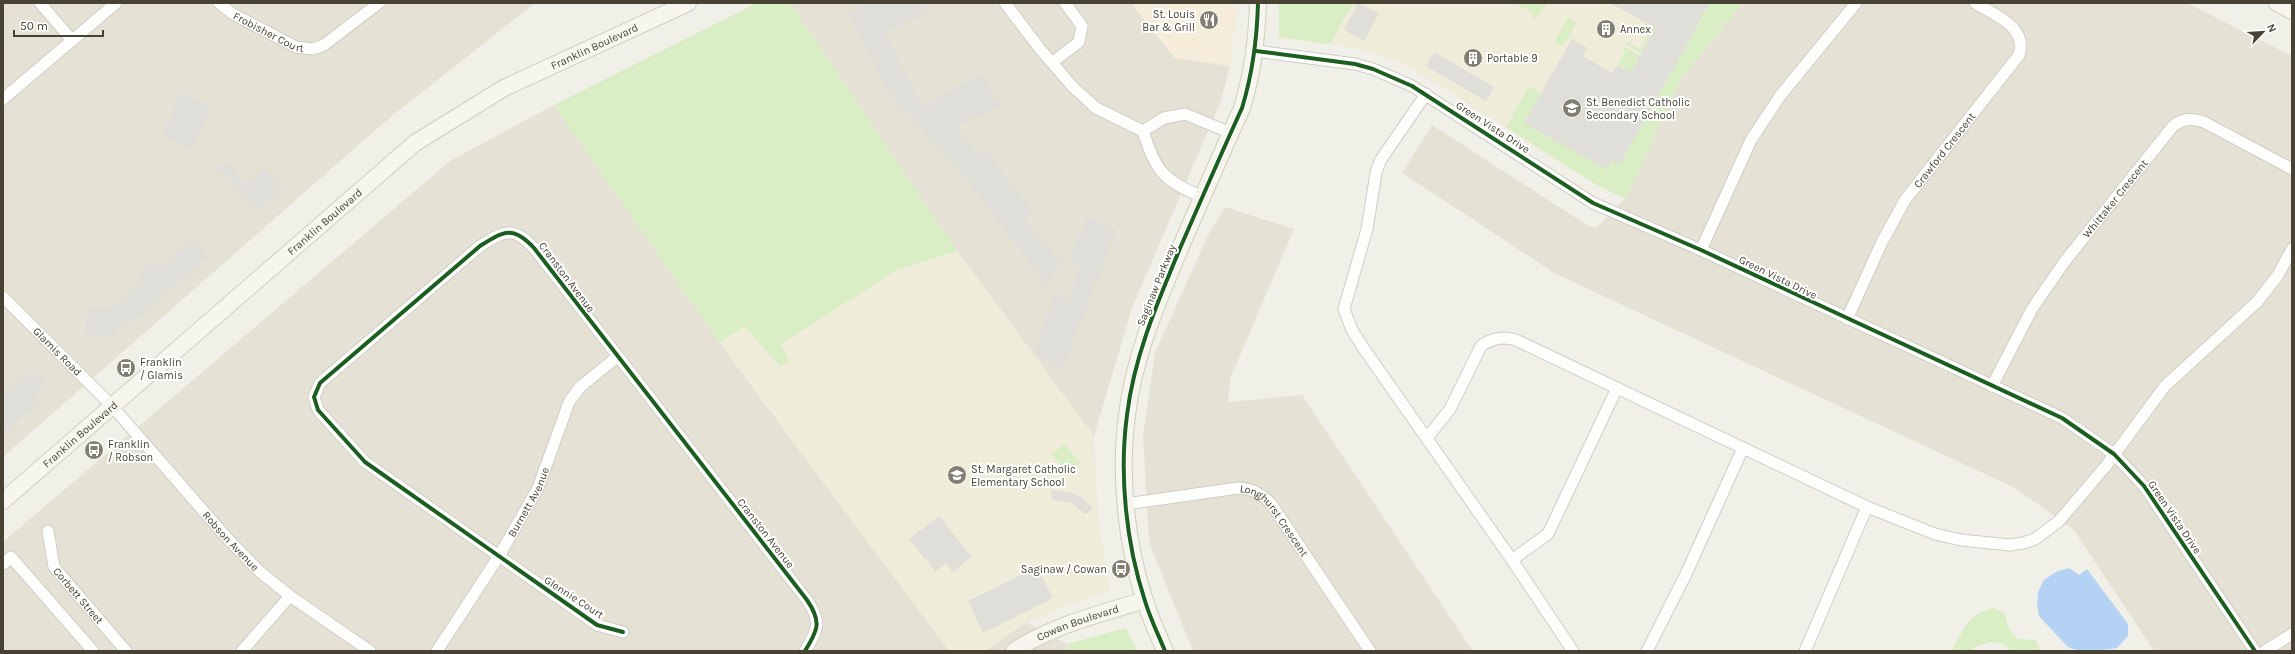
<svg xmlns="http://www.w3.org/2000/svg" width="2295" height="654" font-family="Karla,sans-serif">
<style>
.residential{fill:#e5e2d5}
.commercial{fill:#f5edd9}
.education{fill:#efecd9}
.green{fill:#d9eec5}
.parking{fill:#dfded8}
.water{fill:#b4d2f3}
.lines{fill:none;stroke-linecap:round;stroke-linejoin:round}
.street-casing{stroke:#cecdc6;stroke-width:13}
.secondary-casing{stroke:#d0cebe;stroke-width:18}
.street{stroke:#fdfdfc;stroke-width:11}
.secondary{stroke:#f6f5ee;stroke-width:16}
.cycleway-casing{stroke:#fff;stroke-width:6}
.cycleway{stroke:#1b5e20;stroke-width:4}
.labels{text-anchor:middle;stroke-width:4;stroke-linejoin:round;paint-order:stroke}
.poi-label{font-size:11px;fill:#474233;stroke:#fff;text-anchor:start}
.street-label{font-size:11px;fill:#474233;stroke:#fff}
</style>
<rect width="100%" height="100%" fill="#f0efe8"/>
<g class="residential">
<path d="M 3,3 L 535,3 L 388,119 L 3,457 Z"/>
<path d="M 790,3 L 1131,3 L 1175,58 L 1230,66 L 1220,103 L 1132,308 L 1094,436 L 957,251 Z"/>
<path d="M 1742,3 L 2187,3 L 2292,56 L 2292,651 L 2154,651 L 2074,530 L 2015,488 L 1556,274 L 1402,173 L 1432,125 L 1587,225 L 1596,228 L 1625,199 L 1680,81 Z"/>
<path d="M 554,105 L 719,342 L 949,651 L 3,651 L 3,542 L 450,161 Z"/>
<path d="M 1225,207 L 1294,229 L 1230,379 L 1228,402 L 1302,395 L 1473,651 L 1193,651 L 1149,542 L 1143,436 L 1155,353 L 1208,235 Z"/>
<path d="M 1027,622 L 1067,644 L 1070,651 L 984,651 Z"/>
</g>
<path class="commercial" d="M 1131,3 L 1236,3 L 1235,31 L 1230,66 L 1175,58 Z"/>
<g class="education">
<path d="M 1279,3 L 1742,3 L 1680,81 L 1625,199 L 1565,166 L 1408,66 L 1375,53 L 1350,47 L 1279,37 Z"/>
<path d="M 957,251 L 1094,436 L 1098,515 L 1110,590 L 1027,622 L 984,651 L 949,651 L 719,342 L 745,325 L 779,367 L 788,361 L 781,344 L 897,270 Z"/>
</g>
<g class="green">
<path d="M 757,3 L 790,3 L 957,251 L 897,270 L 781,344 L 789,361 L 780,367 L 745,326 L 719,342 L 554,105 Z"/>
<path d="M 1279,3 L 1353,3 L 1331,42 L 1327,44 L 1279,37 Z"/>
<path d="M 1515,3 L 1548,3 L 1535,19 L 1531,16 L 1533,13 Z"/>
<path d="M 1710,3 L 1742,3 L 1680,81 L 1625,199 L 1595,184 L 1506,127 L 1529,86 L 1541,93 L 1524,123 L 1606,169 L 1611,160 L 1620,164 Z"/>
<path d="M 1568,17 L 1577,22 L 1563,46 L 1555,41 Z"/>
<path d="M 1646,23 L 1656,28 L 1641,53 L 1626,44 L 1627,42 L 1640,49 L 1650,31 L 1644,27 Z"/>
<path d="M 1624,47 L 1640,56 L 1631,72 L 1618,65 L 1625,52 L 1623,50 Z"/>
<path d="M 1065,444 L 1080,463 L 1074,467 L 1063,467 L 1052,454 Z"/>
<path d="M 1994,608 L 2005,614 L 2009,629 L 2018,639 L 2035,640 L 2041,651 L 2012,651 L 2003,644 L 1990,642 L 1975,647 L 1971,651 L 1951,651 C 1964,631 1967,613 1994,608 Z"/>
<path d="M 1126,628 L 1137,651 L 1070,651 L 1067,644 Z"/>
</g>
<g class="parking">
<path d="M 866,3 L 925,3 L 929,12 L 885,33 L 923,108 L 980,73 L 1002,106 L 956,126 L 977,155 L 985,148 L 1033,212 L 1024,219 L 1061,263 L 1047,286 L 959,170 L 890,95 L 847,12 Z"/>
<path d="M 1358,3 L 1379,13 L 1364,41 L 1344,30 Z"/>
<path d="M 1610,3 L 1710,3 L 1620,164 L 1611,160 L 1606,169 L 1524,123 L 1572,39 L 1587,48 L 1583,56 L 1612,73 L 1618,65 L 1631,72 L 1656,28 Z"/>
<path d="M 1434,52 L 1494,87 L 1486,101 L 1426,66 Z"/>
<path d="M 180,92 L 211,105 L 193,149 L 162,136 Z"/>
<path d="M 226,161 L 247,185 L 265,168 L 283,187 L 258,211 L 218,168 Z"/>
<path d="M 1087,216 L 1117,230 L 1061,372 L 1035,352 L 1055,292 L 1070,299 L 1080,265 L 1069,260 Z"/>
<path d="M 193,238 L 208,257 L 126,328 L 120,322 L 113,337 L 84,333 L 89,306 L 113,306 L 143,282 L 137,274 L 153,260 L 161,266 Z"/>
<path d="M 28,372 L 34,380 L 40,375 L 47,384 L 36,395 L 41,401 L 3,434 L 3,393 Z"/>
<path d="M 1051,490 L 1072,493 L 1082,498 L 1093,509 L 1085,514 L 1072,503 L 1052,500 Z"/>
<path d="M 939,516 L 971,557 L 953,572 L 946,563 L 935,571 L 909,539 Z"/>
<path d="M 1037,567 L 1053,598 L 983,633 L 968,601 Z"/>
</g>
<path class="water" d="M 2069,568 L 2079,575 L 2087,569 L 2128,624 L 2128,636 L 2117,648 C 2101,650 2082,654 2068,647 L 2039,616 L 2037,605 L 2038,592 L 2044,580 L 2056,572 Z"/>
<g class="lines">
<defs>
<g id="street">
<path d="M 40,3 L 71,39"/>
<path id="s1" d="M 219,3 L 233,14 L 296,47 L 313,49 L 324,45 L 379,3"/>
<path d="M 1005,3 L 1040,49 L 1073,87 L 1096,108 L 1143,131 C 1156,171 1163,181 1203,197"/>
<path d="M 1256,51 L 1355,64 L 1373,69 L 1412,86 L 1593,203 L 1701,250 L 2062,418 L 2114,454 L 2144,486 L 2255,651"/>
<path d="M 1053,62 L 1079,42 L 1082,26 L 1065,3"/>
<path d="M 1426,94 L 1380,161 L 1376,173 L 1367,229 L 1344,309 L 1352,330 L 1364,349 L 1512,560 L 1573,651"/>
<path d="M 3,99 L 116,3"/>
<path d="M 1143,131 L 1164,118 L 1185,114 L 1231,133"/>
<path d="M 1701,250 L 1751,140 L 1780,96 L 1856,3"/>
<path id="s2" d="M 3,297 L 112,406 L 227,538 L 259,571 L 290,596 L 370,651"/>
<path id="s3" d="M 1847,319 L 1882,242 L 1905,200 L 2019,55 C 2028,27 1995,15 1975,3"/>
<path id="s4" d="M 1992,386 L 2032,309 L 2065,261 L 2173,126 C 2184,118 2191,118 2204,122 L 2292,169"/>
<path d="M 1427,438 L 1450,409 L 1481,346 C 1492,338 1503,336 1516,340 L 1867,507 L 1935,534 L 1961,540 L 2010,545 L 2023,543 L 2035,539 L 2059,521 L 2105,467 L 2165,386 L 2257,302 L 2278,275 L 2292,249"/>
<path id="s5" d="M 1126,504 L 1238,488 C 1254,489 1262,494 1272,505 L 1370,651"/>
<path id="s6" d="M 48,531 L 54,567 L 126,651"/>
<path d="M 1512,560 L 1548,534 L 1617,388"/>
<path d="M 3,564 L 11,557 L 93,651"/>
<path d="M 623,632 L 597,625 L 365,462 L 318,410 L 314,397 L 320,383 L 480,246 C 504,231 513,225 534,248 L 807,600 C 822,622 818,630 805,651"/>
<path d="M 242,651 L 290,596"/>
<path id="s7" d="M 437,651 L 499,556 L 538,488 L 569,402 L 580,387 L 617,357"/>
<path d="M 1647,651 L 1686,574 L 1743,448"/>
<path d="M 1805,651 L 1867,507"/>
<path d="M 2265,651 L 2292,634"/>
</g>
<g id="secondary">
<path d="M 2277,3 L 2292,11"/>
<path id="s8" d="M 3,501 L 415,143 L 504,88 L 688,3"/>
<path id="s9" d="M 1014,651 C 1053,625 1100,614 1145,600"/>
<path d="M 1165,651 C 1158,634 1150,618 1145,601 C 1126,543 1119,475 1127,415 C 1134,356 1158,301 1181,246 C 1201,200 1221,154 1242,108 C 1253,72 1257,40 1258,3"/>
</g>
</defs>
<use href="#street" class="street-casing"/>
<use href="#secondary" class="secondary-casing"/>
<use href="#street" class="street"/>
<use href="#secondary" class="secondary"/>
<defs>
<g id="cycleway">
<path d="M 1256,51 L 1355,64 L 1373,69 L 1412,86 L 1593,203 L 1701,250 L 2062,418 L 2114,454 L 2144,486 L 2255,651"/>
<path d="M 623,632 L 597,625 L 365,462 L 318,410 L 314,397 L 320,383 L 480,246 C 504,231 513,225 534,248 L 807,600 C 822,622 818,630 805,651"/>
<path d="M 1165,651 C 1158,634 1150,618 1145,601 C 1126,543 1119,475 1127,415 C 1134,356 1158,301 1181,246 C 1201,200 1221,154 1242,108 C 1253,72 1257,40 1258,3"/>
</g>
</defs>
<use href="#cycleway" class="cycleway-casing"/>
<use href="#cycleway" class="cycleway"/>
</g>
<defs>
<symbol id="restaurant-disc" viewBox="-11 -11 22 22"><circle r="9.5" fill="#827f72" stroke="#fff"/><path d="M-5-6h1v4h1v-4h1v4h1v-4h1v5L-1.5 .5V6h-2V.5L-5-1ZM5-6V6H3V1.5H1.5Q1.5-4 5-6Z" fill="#fff"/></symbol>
<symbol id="building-disc" viewBox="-11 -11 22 22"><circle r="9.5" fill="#827f72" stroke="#fff"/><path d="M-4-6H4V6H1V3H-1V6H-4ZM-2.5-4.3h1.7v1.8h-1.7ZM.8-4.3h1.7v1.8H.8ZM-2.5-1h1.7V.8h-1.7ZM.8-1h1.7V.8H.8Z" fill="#fff"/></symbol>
<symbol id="school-disc" viewBox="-11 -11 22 22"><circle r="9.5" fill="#827f72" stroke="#fff"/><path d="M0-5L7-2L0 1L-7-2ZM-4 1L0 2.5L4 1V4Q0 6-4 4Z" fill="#fff"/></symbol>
<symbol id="bus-disc" viewBox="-11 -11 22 22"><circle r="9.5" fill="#827f72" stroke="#fff"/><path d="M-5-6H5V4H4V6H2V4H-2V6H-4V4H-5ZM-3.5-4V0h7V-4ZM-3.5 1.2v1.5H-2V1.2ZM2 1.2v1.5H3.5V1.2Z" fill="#fff"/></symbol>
</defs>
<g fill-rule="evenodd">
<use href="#restaurant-disc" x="1198" y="9" width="22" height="22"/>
<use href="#building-disc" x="1595" y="18" width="22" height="22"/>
<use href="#building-disc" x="1462" y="47" width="22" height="22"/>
<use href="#school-disc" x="1561" y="97" width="22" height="22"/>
<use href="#bus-disc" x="115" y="357" width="22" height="22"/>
<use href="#bus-disc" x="83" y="439" width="22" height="22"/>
<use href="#school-disc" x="946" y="464" width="22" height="22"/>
<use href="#bus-disc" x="1110" y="558" width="22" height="22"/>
</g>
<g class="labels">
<g class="poi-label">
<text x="1195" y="18" text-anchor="end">St. Louis<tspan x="1195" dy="13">Bar &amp; Grill</tspan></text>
<text x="1620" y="33">Annex</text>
<text x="1487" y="62">Portable 9</text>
<text x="1586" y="106">St. Benedict Catholic<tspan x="1586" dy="13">Secondary School</tspan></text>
<text x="140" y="366">Franklin<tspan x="140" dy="13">/ Glamis</tspan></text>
<text x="108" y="448">Franklin<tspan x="108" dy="13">/ Robson</tspan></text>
<text x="971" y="473">St. Margaret Catholic<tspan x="971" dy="13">Elementary School</tspan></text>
<text x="1107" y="573" text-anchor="end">Saginaw / Cowan</text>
</g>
<g class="street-label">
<text dy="4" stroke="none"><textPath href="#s1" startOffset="58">Frobisher Court</textPath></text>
<text dy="4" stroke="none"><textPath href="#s8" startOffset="750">Franklin Boulevard</textPath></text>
<text transform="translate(1493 127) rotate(33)" y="4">Green Vista Drive</text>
<text dy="4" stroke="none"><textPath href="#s3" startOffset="196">Crawford Crescent</textPath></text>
<text dy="4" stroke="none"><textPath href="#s4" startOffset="225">Whittaker Crescent</textPath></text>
<text dy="4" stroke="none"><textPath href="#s8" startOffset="426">Franklin Boulevard</textPath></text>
<text transform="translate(567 277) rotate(53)" y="4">Cranston Avenue</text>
<text transform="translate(1778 277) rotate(26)" y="4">Green Vista Drive</text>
<text transform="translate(1156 285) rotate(-68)" y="4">Saginaw Parkway</text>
<text dy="4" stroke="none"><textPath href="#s2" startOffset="77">Glamis Road</textPath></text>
<text dy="4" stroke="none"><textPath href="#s8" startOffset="102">Franklin Boulevard</textPath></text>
<text dy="4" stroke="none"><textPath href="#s7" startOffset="175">Burnett Avenue</textPath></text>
<text transform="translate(2175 517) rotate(56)" y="4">Green Vista Drive</text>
<text dy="4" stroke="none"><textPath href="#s5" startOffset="164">Longhurst Crescent</textPath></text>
<text transform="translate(766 533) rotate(52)" y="4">Cranston Avenue</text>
<text dy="4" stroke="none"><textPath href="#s2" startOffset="334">Robson Avenue</textPath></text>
<text dy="4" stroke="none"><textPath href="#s6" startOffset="74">Corbett Street</textPath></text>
<text transform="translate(574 597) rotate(33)" y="4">Glennie Court</text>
<text dy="4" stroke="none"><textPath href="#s9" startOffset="70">Cowan Boulevard</textPath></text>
</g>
</g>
<rect width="2295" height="654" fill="none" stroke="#474233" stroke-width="8"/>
<g transform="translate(2263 32) rotate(65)" stroke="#ffffff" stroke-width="3" paint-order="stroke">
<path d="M0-3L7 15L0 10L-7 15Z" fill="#474233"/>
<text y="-6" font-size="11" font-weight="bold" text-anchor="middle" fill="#474233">N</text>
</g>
<path d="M14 30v6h89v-6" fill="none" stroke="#474233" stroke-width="2"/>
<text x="20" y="30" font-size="12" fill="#474233" stroke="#ffffff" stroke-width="3" paint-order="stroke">50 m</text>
</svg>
